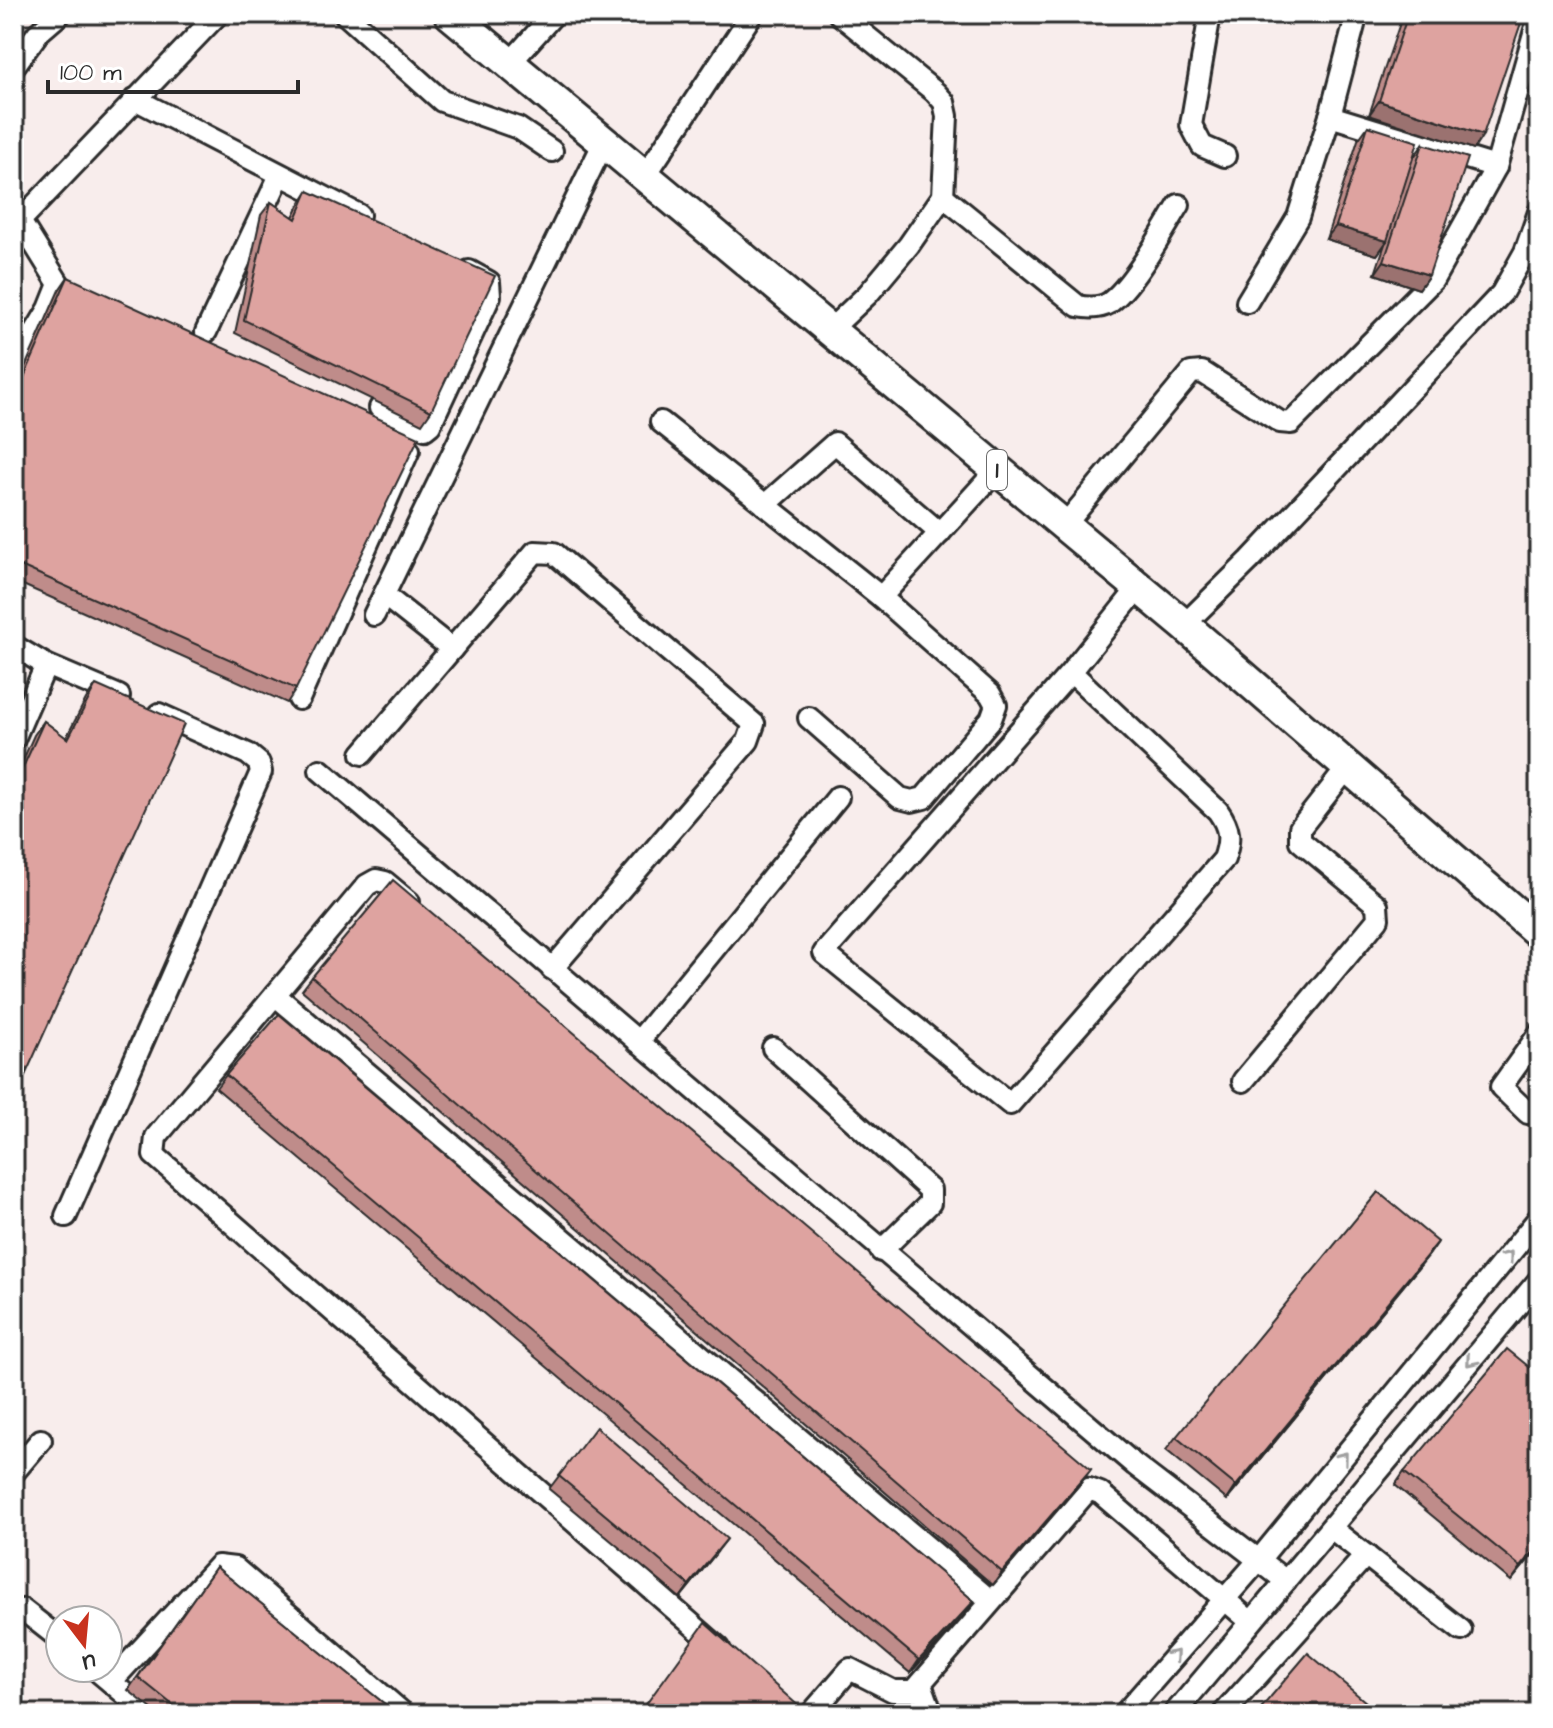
<svg xmlns="http://www.w3.org/2000/svg" width="1553" height="1728" font-family="'Architects Daughter',sans-serif">
<style>
.lines{fill:none;stroke-linecap:round;stroke-linejoin:round}
.minor-casing{stroke:#2b2b2b;stroke-width:26}
.highway-casing{stroke:#2b2b2b;stroke-width:36}
.minor{stroke:#fff;stroke-width:20}
.highway{stroke:#fff;stroke-width:30}
.wall{fill:#bf8c8a;stroke:#2b2b2b;stroke-width:2}
.shaded-wall{fill:#9b7270;stroke:#2b2b2b;stroke-width:2}
.building{fill:#dea3a0;stroke:#2b2b2b;stroke-width:2}
.oneway{stroke:#a0a0a0}
.labels{text-anchor:middle;stroke-width:7;stroke-linejoin:round;paint-order:stroke}
.shield{fill:#fff;stroke:#6b6b6b;stroke-width:2}
.shield-label{font-size:24px;font-weight:bold;fill:#2b2b2b}
</style>
<rect width="100%" height="100%" fill="#f8edec"/>
<filter id="ink" filterUnits="userSpaceOnUse"><feTurbulence type="fractalNoise" baseFrequency=".0125" numOctaves="2"/><feDisplacementMap in="SourceGraphic" scale="16" xChannelSelector="R" yChannelSelector="G"/><feConvolveMatrix kernelMatrix="1 2 1 2 8 2 1 2 1" color-interpolation-filters="sRGB"/></filter>
<g filter="url(#ink)">
<g class="lines">
<defs>
<g id="minor">
<path d="M 345,14 L 442,101 L 518,128 L 552,151"/>
<path d="M 1210,14 L 1191,125 L 1202,146 L 1225,156"/>
<path d="M 510,63 L 554,14"/>
<path d="M 14,66 L 38,33 L 60,14"/>
<path d="M 135,99 L 359,215"/>
<path d="M 1330,116 L 1496,167"/>
<path d="M 645,176 L 752,14"/>
<path d="M 943,196 L 1078,306 C 1088,308 1099,309 1109,303 C 1133,286 1163,231 1179,205"/>
<path d="M 14,227 L 218,14"/>
<path d="M 1247,302 L 1298,217 L 1330,116 L 1357,14"/>
<path d="M 829,331 L 868,294 L 909,245 L 943,196 L 947,116 L 944,102 L 935,92 L 839,14"/>
<path d="M 206,332 L 280,175"/>
<path d="M 14,367 L 49,309 L 59,284 L 20,221"/>
<path d="M 380,408 L 425,429 L 430,425 L 490,296 L 489,282 L 469,271"/>
<path d="M 661,422 L 881,597 L 997,470"/>
<path d="M 765,505 L 835,443 L 940,533"/>
<path d="M 1064,526 L 1191,373 L 1202,372 L 1280,422 L 1291,423 L 1433,280 L 1496,167 L 1539,16"/>
<path d="M 384,595 L 452,649"/>
<path d="M 374,615 L 604,142"/>
<path d="M 1184,625 L 1250,560 L 1502,293 L 1525,252 L 1539,212"/>
<path d="M 14,646 L 46,665 L 119,696"/>
<path d="M 1071,672 L 1218,811 C 1230,828 1231,839 1224,859 L 1010,1104 L 824,953 L 1071,672 L 1139,587"/>
<path d="M 299,699 L 409,450"/>
<path d="M 809,718 L 900,798 L 912,801 L 924,798 L 991,719 L 996,705 L 990,694 L 881,597"/>
<path d="M 14,739 L 46,665"/>
<path d="M 362,754 L 535,552 L 554,553 L 754,724 L 748,741 L 552,969"/>
<path d="M 320,770 L 1135,1465 L 1286,1581"/>
<path d="M 409,902 L 385,882 L 376,880 L 367,885 L 156,1137 L 154,1155 L 719,1648"/>
<path d="M 275,995 L 991,1601"/>
<path d="M 1539,1034 L 1501,1087 L 1528,1113 L 1539,1106"/>
<path d="M 638,1042 L 838,797"/>
<path d="M 773,1048 L 930,1190 L 930,1203 L 881,1251"/>
<path d="M 1243,1081 L 1378,919 L 1377,905 L 1300,841 L 1300,828 L 1348,767"/>
<path d="M 66,1216 L 261,772 L 259,763 L 248,754 L 159,714"/>
<path d="M 14,1472 L 41,1440"/>
<path d="M 1331,1528 L 1461,1630"/>
<path d="M 14,1615 L 23,1610 L 60,1639"/>
<path d="M 94,1668 L 149,1714"/>
<path d="M 111,1682 L 218,1566 L 235,1568 L 404,1714"/>
<path d="M 921,1684 L 932,1714"/>
<path d="M 811,1714 L 850,1669 L 893,1691 L 914,1691 L 1089,1489 L 1100,1493 L 1251,1622"/>
<path d="M 1124,1714 L 1258,1561 L 1539,1218"/>
<path d="M 1174,1714 L 1539,1280"/>
<path d="M 1223,1714 L 1366,1555"/>
</g>
<path id="highway" d="M 450,14 L 1184,625 L 1539,933"/>
</defs>
<use href="#minor" class="minor-casing"/>
<use href="#highway" class="highway-casing"/>
<use href="#minor" class="minor"/>
<use href="#highway" class="highway"/>
</g>
<g class="wall">
<path d="M 1403,14 L 1524,14 L 1474,149 L 1369,115 Z"/>
<path d="M 1368,126 L 1414,157 L 1423,144 L 1429,275 L 1419,289 L 1375,274 L 1385,244 L 1377,255 L 1326,239 L 1358,140 Z"/>
<path d="M 308,191 L 431,411 L 422,424 L 235,333 L 261,215 L 271,202 L 293,217 L 299,205 Z"/>
<path d="M 68,277 L 296,689 L 287,703 L 14,581 L 14,392 L 59,290 Z"/>
<path d="M 96,685 L 14,1100 L 14,780 L 34,735 L 44,721 L 66,738 L 86,699 Z"/>
<path d="M 312,977 L 1091,1469 L 1081,1483 L 993,1585 L 302,990 Z"/>
<path d="M 226,1075 L 974,1601 L 964,1615 L 910,1673 L 216,1088 Z"/>
<path d="M 1438,1242 L 1429,1255 L 1227,1500 L 1166,1450 L 1176,1437 Z"/>
<path d="M 1539,1375 L 1539,1547 L 1511,1581 L 1395,1485 L 1404,1472 Z"/>
<path d="M 559,1476 L 717,1552 L 680,1598 L 549,1489 Z"/>
<path d="M 216,1567 L 397,1714 L 158,1714 L 128,1690 Z"/>
</g>
<g class="shaded-wall">
<path d="M 1379,101 L 1483,135 L 1474,149 L 1369,115 Z"/>
<path d="M 1336,226 L 1387,241 L 1377,255 L 1326,239 Z"/>
<path d="M 1384,261 L 1429,275 L 1419,289 L 1375,274 Z"/>
<path d="M 1438,1242 L 1429,1255 L 1227,1500 L 1236,1486 Z"/>
<path d="M 1091,1469 L 1081,1483 L 993,1585 L 1002,1572 Z"/>
<path d="M 727,1539 L 717,1552 L 680,1598 L 689,1585 Z"/>
<path d="M 1539,1545 L 1539,1547 L 1511,1581 L 1521,1567 Z"/>
<path d="M 974,1601 L 964,1615 L 910,1673 L 919,1660 Z"/>
</g>
<g class="building">
<path d="M 1408,14 L 1524,14 L 1483,135 L 1379,101 Z"/>
<path d="M 1368,126 L 1418,142 L 1387,241 L 1336,226 Z"/>
<path d="M 1423,144 L 1468,158 L 1429,275 L 1384,261 Z"/>
<path d="M 308,191 L 495,276 L 431,411 L 244,320 L 271,202 L 296,219 Z"/>
<path d="M 68,277 L 419,437 L 296,689 L 14,563 L 14,400 Z"/>
<path d="M 96,685 L 184,724 L 14,1100 L 14,787 L 44,721 L 68,739 Z"/>
<path d="M 393,880 L 1091,1469 L 1002,1572 L 312,977 Z"/>
<path d="M 279,1014 L 974,1601 L 919,1660 L 226,1075 Z"/>
<path d="M 1378,1192 L 1438,1242 L 1236,1486 L 1176,1437 Z"/>
<path d="M 1507,1349 L 1539,1375 L 1539,1545 L 1521,1567 L 1404,1472 Z"/>
<path d="M 596,1427 L 727,1539 L 689,1585 L 559,1476 Z"/>
<path d="M 216,1567 L 397,1714 L 184,1714 L 138,1677 Z"/>
<path d="M 705,1623 L 802,1709 L 798,1714 L 639,1714 Z"/>
<path d="M 1308,1653 L 1380,1714 L 1256,1714 Z"/>
</g>
<defs><path id="oneway-chevron" d="M-2-3.5L2.5 0L-2 3.5" fill="none" stroke-width="1.6" stroke-linecap="round" stroke-linejoin="round" transform="scale(2)"/></defs>
<g class="oneway">
<use href="#oneway-chevron" transform="translate(1508 1256) rotate(-51)"/>
<use href="#oneway-chevron" transform="translate(1471 1361) rotate(130)"/>
<use href="#oneway-chevron" transform="translate(1343 1457) rotate(-51)"/>
<use href="#oneway-chevron" transform="translate(1174 1655) rotate(-49)"/>
</g>
</g>
<g class="labels">
<rect class="shield" x="987" y="450" width="20" height="40" rx="6"/>
<g class="shield-label">
<text x="997" y="478">1</text>
</g>
</g>
<rect width="1553" height="1728" fill="none" stroke="#fff" stroke-width="48"/>
<rect x="24" y="24" width="1505" height="1680" fill="none" stroke="#2b2b2b" stroke-width="3" filter="url(#ink)"/>
<g transform="translate(84 1644) rotate(164)"><circle r="38" fill="#ffffff" stroke="#aaaaaa" stroke-width="2"/>
<path d="M0-6L14 30L0 20L-14 30Z" fill="#c8321e"/>
<text y="-12" font-size="22" font-weight="bold" text-anchor="middle" fill="#2b2b2b">U</text>
</g>
<path d="M48 80v12h250v-12" fill="none" stroke="#2b2b2b" stroke-width="4"/>
<text x="60" y="80" font-size="24" fill="#2b2b2b" stroke="#ffffff" stroke-width="6" paint-order="stroke">100 m</text>
</svg>
